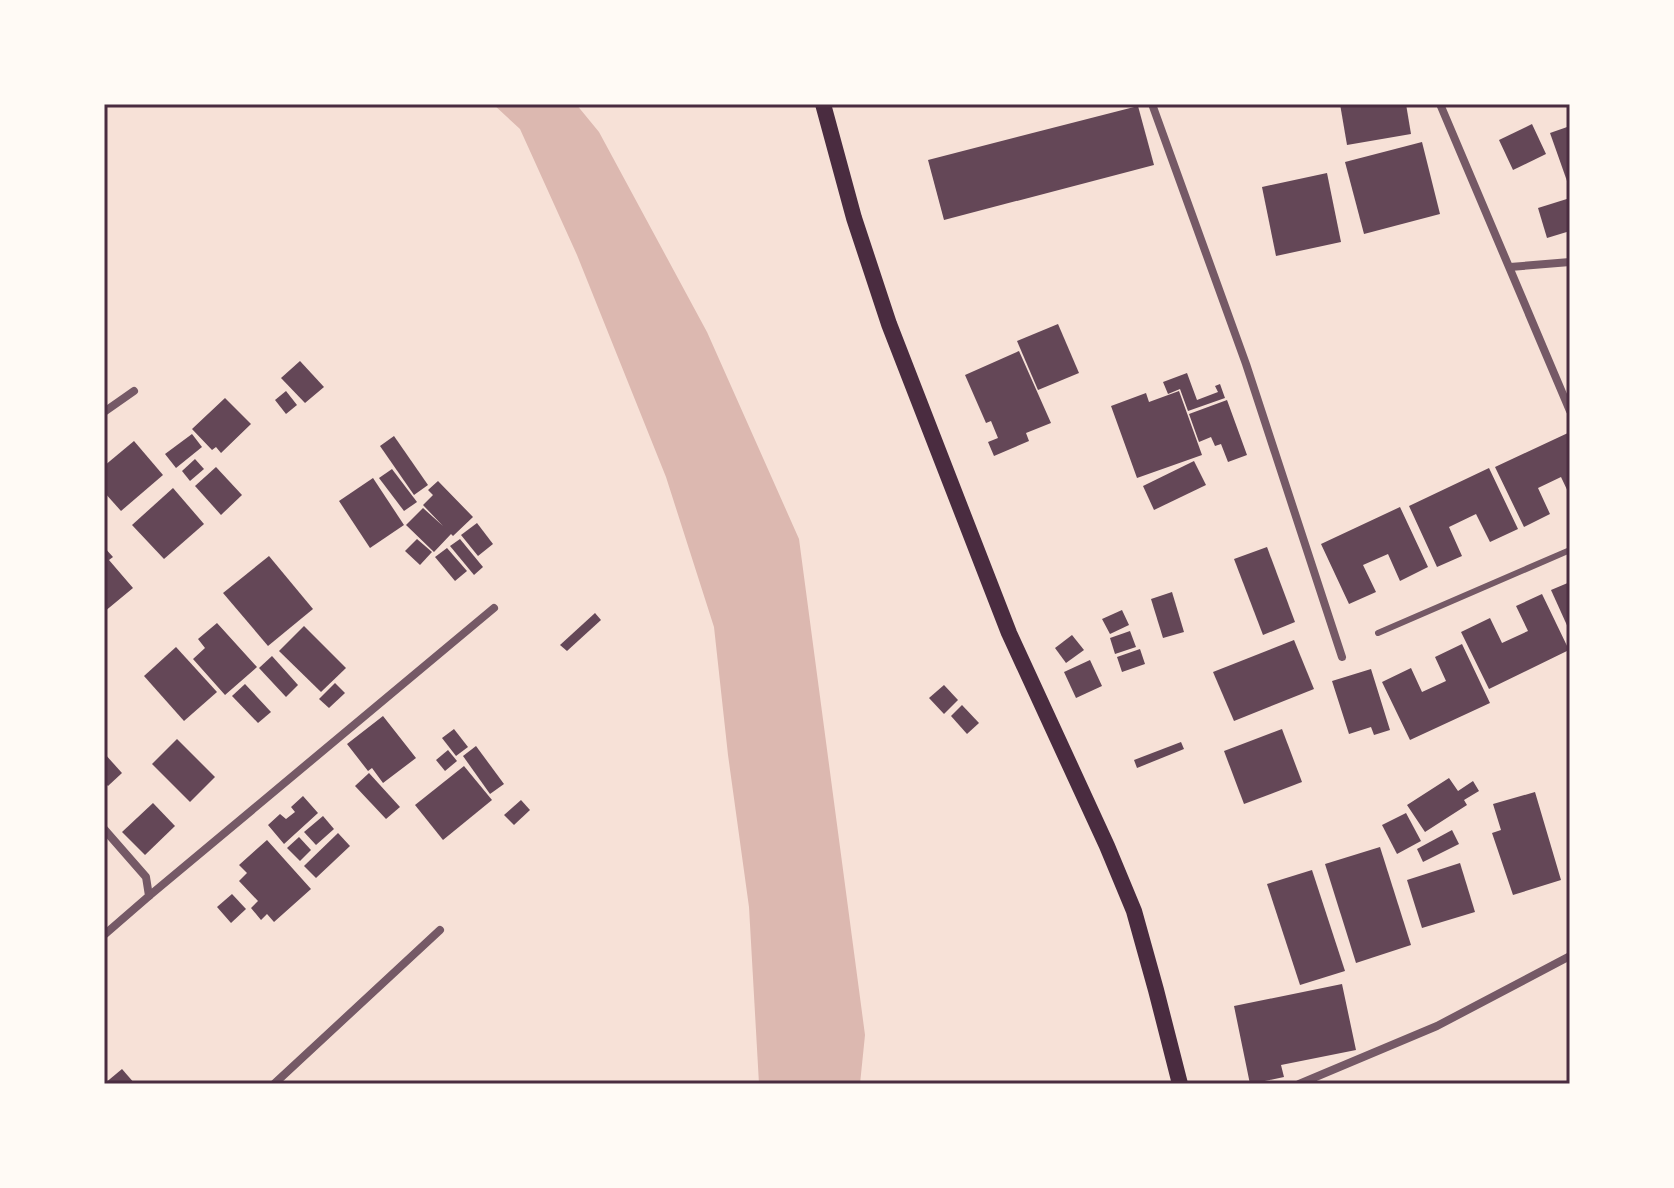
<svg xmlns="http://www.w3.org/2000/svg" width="1674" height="1188" font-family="Signika,sans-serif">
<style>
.water{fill:#dcb8b0}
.building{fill:#644757}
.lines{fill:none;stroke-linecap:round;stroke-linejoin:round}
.service{stroke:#755966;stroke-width:6}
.minor{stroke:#755966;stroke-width:8}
.secondary{stroke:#4a2c40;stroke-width:16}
.neatline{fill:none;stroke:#4a2c40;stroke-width:3}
</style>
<rect width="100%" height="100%" fill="#f7e1d7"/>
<path class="water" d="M 493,104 L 576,104 L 599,132 L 707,332 L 799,539 L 865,1035 L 860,1084 L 759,1084 L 749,907 L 728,755 L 714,627 L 666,477 L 577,255 L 520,129 Z"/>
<g class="building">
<path d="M 1340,104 L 1406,104 L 1411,134 L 1347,145 Z"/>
<path d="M 1138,106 L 1154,165 L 944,220 L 928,160 Z"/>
<path d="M 1532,124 L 1546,154 L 1513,170 L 1499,140 Z"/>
<path d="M 1570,126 L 1570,180 L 1567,181 L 1550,133 Z"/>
<path d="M 1422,142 L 1440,214 L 1364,234 L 1345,162 Z"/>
<path d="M 1327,173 L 1341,242 L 1276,256 L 1262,187 Z"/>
<path d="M 1570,198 L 1570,231 L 1547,238 L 1538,208 Z"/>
<path d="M 1058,324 L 1079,373 L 1038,390 L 1017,341 Z"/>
<path d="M 1019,351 L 1051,423 L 1026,433 L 1029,441 L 994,456 L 988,442 L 998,438 L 991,421 L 986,423 L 965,375 Z"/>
<path d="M 300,361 L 324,387 L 305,403 L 281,378 Z"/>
<path d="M 1187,373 L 1197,400 L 1218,392 L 1215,386 L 1220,384 L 1225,398 L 1188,411 L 1180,389 L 1168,394 L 1163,382 Z"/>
<path d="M 286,391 L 297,405 L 286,414 L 275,400 Z"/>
<path d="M 1179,391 L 1202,455 L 1137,478 L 1111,406 L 1146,393 L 1149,402 Z"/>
<path d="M 225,398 L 251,424 L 221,453 L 216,447 L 212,450 L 192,429 Z"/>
<path d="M 1227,400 L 1247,455 L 1228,462 L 1221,444 L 1215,446 L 1211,437 L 1199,442 L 1189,414 Z"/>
<path d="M 1570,432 L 1570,496 L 1561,477 L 1538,488 L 1550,514 L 1524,527 L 1495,467 Z"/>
<path d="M 192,434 L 202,447 L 176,468 L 165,454 Z"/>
<path d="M 394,436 L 428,485 L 414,495 L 380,446 Z"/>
<path d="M 134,441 L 163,475 L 121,511 L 104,492 L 104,466 Z"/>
<path d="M 195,459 L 204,469 L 190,481 L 182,471 Z"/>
<path d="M 1194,461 L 1206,485 L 1154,510 L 1143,486 Z"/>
<path d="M 216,467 L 242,495 L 221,515 L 195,486 Z"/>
<path d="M 1489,468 L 1518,529 L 1490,542 L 1476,514 L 1449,527 L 1462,556 L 1437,567 L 1409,506 Z"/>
<path d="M 392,469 L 417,502 L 404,511 L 379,478 Z"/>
<path d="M 373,478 L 404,525 L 370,548 L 339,501 Z"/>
<path d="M 438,481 L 473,517 L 453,536 L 451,534 L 434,552 L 406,525 L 423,508 L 443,526 L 423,505 L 433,495 L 428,490 Z"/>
<path d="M 173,488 L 204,524 L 164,559 L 132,525 Z"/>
<path d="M 1400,507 L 1428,567 L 1400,581 L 1388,554 L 1363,565 L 1376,592 L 1349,604 L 1321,544 Z"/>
<path d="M 477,523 L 493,544 L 478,556 L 461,535 Z"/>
<path d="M 417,539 L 432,552 L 420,565 L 405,551 Z"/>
<path d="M 460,539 L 483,567 L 474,575 L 450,546 Z"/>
<path d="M 104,547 L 113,557 L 109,560 L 133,588 L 104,612 Z"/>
<path d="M 1267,547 L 1295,622 L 1263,635 L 1234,559 Z"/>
<path d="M 447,548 L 467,571 L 455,581 L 435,557 Z"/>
<path d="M 269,556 L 313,609 L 268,646 L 223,593 Z"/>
<path d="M 1570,582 L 1570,632 L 1551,590 Z"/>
<path d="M 1172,592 L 1184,632 L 1163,638 L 1151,599 Z"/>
<path d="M 1542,594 L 1569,650 L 1489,689 L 1461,632 L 1490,618 L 1502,643 L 1528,631 L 1516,606 Z"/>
<path d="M 1122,610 L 1129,625 L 1110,634 L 1102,619 Z"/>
<path d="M 595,613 L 601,620 L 567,651 L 560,645 Z"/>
<path d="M 217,623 L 257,667 L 225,695 L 193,659 L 205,648 L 198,639 Z"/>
<path d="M 304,626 L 346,668 L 321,692 L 279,651 Z"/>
<path d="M 1130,631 L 1136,647 L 1115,654 L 1110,638 Z"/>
<path d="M 1072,635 L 1084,650 L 1066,663 L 1055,648 Z"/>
<path d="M 1294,640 L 1314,689 L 1234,721 L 1213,672 Z"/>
<path d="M 1462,644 L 1490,703 L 1410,740 L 1382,682 L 1411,668 L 1422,692 L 1446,681 L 1435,657 Z"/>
<path d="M 176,647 L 217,692 L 184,721 L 144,676 Z"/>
<path d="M 1140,649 L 1145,664 L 1122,672 L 1117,657 Z"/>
<path d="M 272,656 L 298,685 L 286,697 L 259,668 Z"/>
<path d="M 1090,660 L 1102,686 L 1076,698 L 1064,672 Z"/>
<path d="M 1371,669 L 1390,730 L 1374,735 L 1371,727 L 1349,734 L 1332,681 Z"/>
<path d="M 335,683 L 345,693 L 329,708 L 319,699 Z"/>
<path d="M 245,684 L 271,712 L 258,723 L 232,696 Z"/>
<path d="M 944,685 L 958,700 L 944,714 L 929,698 Z"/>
<path d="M 962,705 L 979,723 L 967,734 L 951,716 Z"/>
<path d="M 383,716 L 416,758 L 383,783 L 372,768 L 368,771 L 347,744 Z"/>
<path d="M 454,729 L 468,747 L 456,756 L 442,738 Z"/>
<path d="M 1282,729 L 1302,782 L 1244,804 L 1224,751 Z"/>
<path d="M 177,739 L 215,777 L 190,802 L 152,764 Z"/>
<path d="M 1181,742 L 1184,749 L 1137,768 L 1134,760 Z"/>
<path d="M 476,746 L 504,784 L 490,794 L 463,756 Z"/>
<path d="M 448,750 L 457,761 L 445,771 L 436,760 Z"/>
<path d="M 104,753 L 122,773 L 108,786 L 104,782 Z"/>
<path d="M 464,766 L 492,800 L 443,840 L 415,805 Z"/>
<path d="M 369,773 L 400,807 L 386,819 L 355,786 Z"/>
<path d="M 1449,778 L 1458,791 L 1473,781 L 1479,791 L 1464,800 L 1467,805 L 1425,832 L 1407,805 Z"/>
<path d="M 1535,792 L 1561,880 L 1513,895 L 1492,833 L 1501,830 L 1493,804 Z"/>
<path d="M 303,796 L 318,813 L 284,844 L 268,825 L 280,814 L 286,819 L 295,812 L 291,807 Z"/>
<path d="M 521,800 L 530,810 L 514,825 L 504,815 Z"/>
<path d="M 153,803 L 175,826 L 145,855 L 122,832 Z"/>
<path d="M 1406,813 L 1421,841 L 1397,854 L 1382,825 Z"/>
<path d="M 323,816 L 334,829 L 316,845 L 304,832 Z"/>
<path d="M 1452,830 L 1459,844 L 1423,862 L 1417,849 Z"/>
<path d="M 338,833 L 350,846 L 316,878 L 304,866 Z"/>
<path d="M 299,837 L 311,850 L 300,861 L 287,848 Z"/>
<path d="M 267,840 L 311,889 L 274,922 L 267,914 L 261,920 L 251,908 L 258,901 L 239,881 L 247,873 L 239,865 Z"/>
<path d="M 1380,847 L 1411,945 L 1356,963 L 1325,864 Z"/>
<path d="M 1460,863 L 1475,912 L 1422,928 L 1407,880 Z"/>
<path d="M 1312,870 L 1345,971 L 1300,985 L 1267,884 Z"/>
<path d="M 232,894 L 246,909 L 231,923 L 217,907 Z"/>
<path d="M 1342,984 L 1356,1050 L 1281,1065 L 1284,1077 L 1250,1084 L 1234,1006 Z"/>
<path d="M 122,1069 L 135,1084 L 104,1084 Z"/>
</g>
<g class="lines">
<path class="service" d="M 1378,633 L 1570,550"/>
<g class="minor">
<path d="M 1152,104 L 1246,364 L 1342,657"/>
<path d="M 1440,104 L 1570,411"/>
<path d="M 1510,267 L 1570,262"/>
<path d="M 104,412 L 134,391"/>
<path d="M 104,829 L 146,877 L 149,896 L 104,935"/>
<path d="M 149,896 L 494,608"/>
<path d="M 274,1084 L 440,930"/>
<path d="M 1299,1084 L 1437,1026 L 1570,956"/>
</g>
<path class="secondary" d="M 823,104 L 854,218 L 889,324 L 1009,633 L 1107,846 L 1134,911 L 1156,990 L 1180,1084"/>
</g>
<rect width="1674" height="1188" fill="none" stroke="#fffaf5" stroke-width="212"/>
<rect x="106" y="106" width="1462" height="976" class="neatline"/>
</svg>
